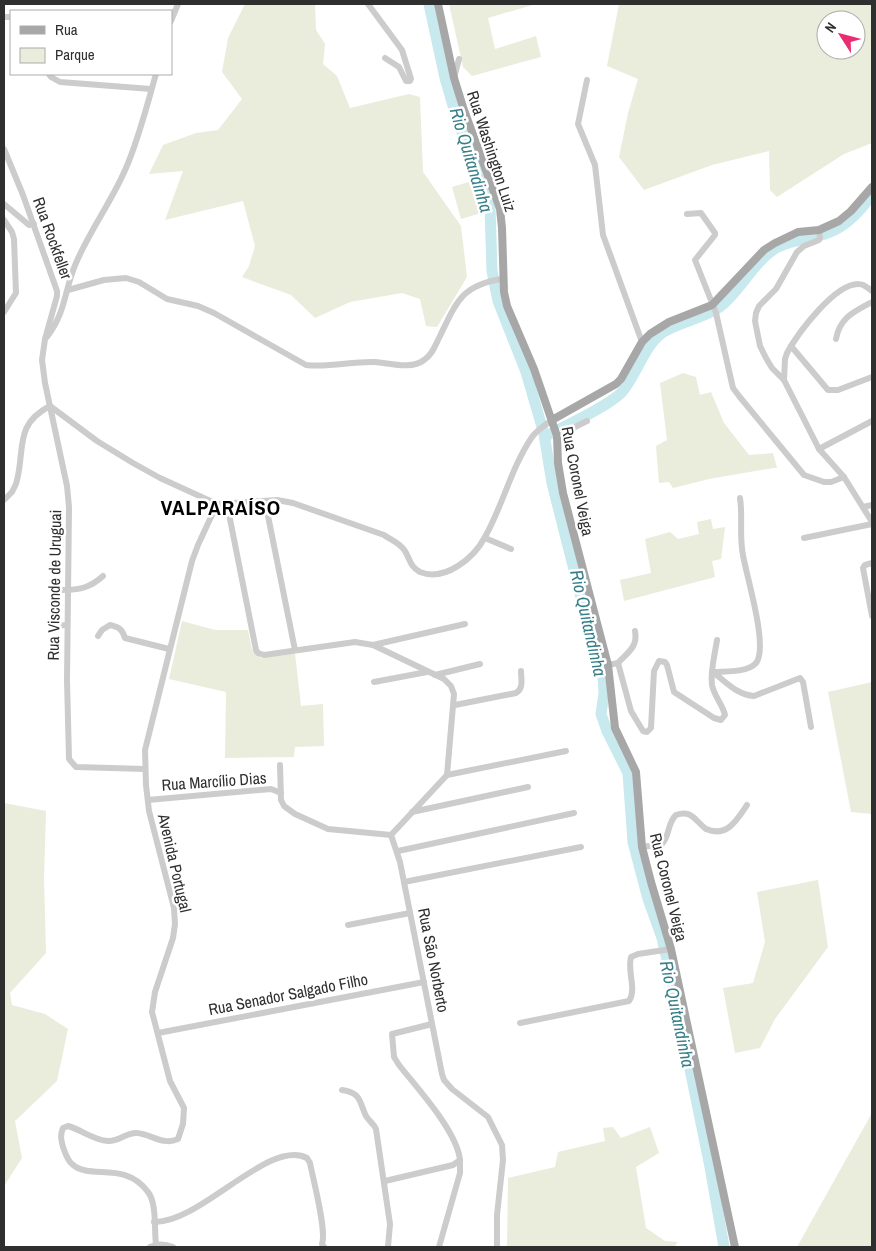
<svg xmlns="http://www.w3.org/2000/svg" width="876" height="1251" font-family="'Archivo Narrow',sans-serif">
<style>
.green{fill:#eaecdc;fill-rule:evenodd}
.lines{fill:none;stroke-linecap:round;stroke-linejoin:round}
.river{stroke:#c8e9ed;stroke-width:11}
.minor{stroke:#ccc;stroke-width:6}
.major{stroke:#a7a7a7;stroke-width:8}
.labels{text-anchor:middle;stroke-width:5;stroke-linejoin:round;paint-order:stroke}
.street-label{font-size:16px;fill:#2f2f2f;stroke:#fff}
.water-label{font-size:18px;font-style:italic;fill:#367f87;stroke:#fff}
.district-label{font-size:21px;font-weight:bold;letter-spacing:1px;fill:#000;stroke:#fff}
</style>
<rect width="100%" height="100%" fill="#fff"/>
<g class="green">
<path d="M 245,4 L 315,4 L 316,30 L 325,44 L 323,64 L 337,76 L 350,108 L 409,94 L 420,97 L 423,172 L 461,226 L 467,277 L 437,327 L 426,326 L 420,299 L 402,293 L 350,302 L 315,318 L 291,295 L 242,277 L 249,266 L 255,246 L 243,201 L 165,220 L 183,171 L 149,174 L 163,145 L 196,133 L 218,130 L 242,99 L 222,72 L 228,38 Z"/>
<path d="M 449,4 L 536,4 L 488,18 L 495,49 L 536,36 L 541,57 L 472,76 L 463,67 Z"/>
<path d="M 619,4 L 872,4 L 872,143 L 844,154 L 777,197 L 770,190 L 769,151 L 712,165 L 644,190 L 619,157 L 628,113 L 638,79 L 607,66 ZM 826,20 L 856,20 L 856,50 L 826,50 Z"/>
<path d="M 472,181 L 481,213 L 461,219 L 452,187 Z"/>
<path d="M 683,373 L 696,377 L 700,395 L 711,392 L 724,423 L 749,455 L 773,453 L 777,468 L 773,468 L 709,479 L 673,488 L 669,482 L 659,483 L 656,446 L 667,440 L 660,383 Z"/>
<path d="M 711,519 L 713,529 L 725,527 L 721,559 L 712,561 L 715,577 L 624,601 L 620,580 L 651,573 L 645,539 L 670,532 L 678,539 L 699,534 L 697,522 Z"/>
<path d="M 182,621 L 215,630 L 248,630 L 252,650 L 261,658 L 295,653 L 301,706 L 323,704 L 324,746 L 295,747 L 294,757 L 225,758 L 226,692 L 169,679 Z"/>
<path d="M 872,682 L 872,814 L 851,812 L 828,692 Z"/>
<path d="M 4,803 L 46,811 L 44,878 L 46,953 L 10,993 L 12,1005 L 45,1014 L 68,1029 L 57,1081 L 15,1121 L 22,1158 L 4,1186 Z"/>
<path d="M 818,880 L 828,947 L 775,1019 L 760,1048 L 735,1053 L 723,988 L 753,983 L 765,942 L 757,892 Z"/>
<path d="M 872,1113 L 872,1247 L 797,1247 Z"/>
<path d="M 613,1127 L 621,1138 L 650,1127 L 659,1153 L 636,1167 L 646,1228 L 665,1241 L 678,1242 L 674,1247 L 507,1247 L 508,1178 L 555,1167 L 558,1152 L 605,1141 L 603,1128 Z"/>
</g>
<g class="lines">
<g class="river">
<path d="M 429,4 L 445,78 L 458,123 L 478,169 L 490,207 L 492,271 L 498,301 L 526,372 L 544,434 L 552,483 L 586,617 L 598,654 L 603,675 L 604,693 L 601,714 L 607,731 L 628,773 L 633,842 L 648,899 L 662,938 L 674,991 L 710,1167 L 724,1247"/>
<path d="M 546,436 C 565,426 609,406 622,392 C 637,375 643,347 662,333 C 678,322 706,318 721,306 C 741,290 754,261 776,248 C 793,238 812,240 830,232 C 847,226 861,210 872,195"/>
</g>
<g class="minor">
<path d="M 368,4 L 402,50 L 411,79 L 410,81 L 406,81 L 399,67 L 385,58"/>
<path d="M 4,17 L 11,17"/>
<path d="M 171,21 L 178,4"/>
<path d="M 49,74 L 51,77 L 60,82 L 151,89"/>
<path d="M 454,78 L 459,59"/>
<path d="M 587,80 L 578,124 L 595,165 L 603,235 L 642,342"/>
<path d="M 4,149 L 23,195 L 57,291 L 57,296 L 45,339 L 42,360 L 45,383 L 67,486 L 69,507 L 67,680 L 69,759 L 76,767 L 145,769"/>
<path d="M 4,204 L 29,225 L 34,224"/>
<path d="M 687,214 L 701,213 L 715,233 L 715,235 L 695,260 L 716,313 L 730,375 L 733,388 L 739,396 L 804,475 L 824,482 L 831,482 L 844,477"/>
<path d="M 4,220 L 12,232 L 14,239 L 16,293 L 4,312"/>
<path d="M 819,230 L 820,238 L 819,240 L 804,246 L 797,252 L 776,289 L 759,306 L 756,313 L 755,321 L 760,346 L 766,358 L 772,368 L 784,380 L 819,449 L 844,477 L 872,522"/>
<path d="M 68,290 L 104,280 L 126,278 L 139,282 L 167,299 L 198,306 L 214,313 L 306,365 C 329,368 352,361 375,362 C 390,363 411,370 424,360 C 432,355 435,346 439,338 C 456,303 461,285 502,279"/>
<path d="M 47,337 C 67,310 64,290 76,263 C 90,230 112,201 126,168 C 139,138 147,105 156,74"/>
<path d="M 836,339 C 840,317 854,312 872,302"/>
<path d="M 791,346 L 828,390 L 838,390 L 872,377"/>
<path d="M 784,380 L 785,359 L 787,353 C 798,333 835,283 859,284 C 864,284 868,288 872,291"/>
<path d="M 50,406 L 97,441 L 133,463 L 160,478 L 217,504 L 277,500 L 293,503 L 384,535 C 391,540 400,543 405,551 C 410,559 410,567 420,572 C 445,582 474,558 485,537 C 503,505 511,468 532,437 C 537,430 545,425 552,420"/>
<path d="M 557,436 L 587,421"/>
<path d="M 819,449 L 872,421"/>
<path d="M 4,500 L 12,492 L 16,484 C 26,450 13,425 50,406"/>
<path d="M 265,501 L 295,650"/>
<path d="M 227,504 L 256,650 L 258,653 L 264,655 L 355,642 L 373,645 L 444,679 L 451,686 L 454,694 L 447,775 L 391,835"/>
<path d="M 863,507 L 872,505"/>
<path d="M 485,538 L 511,549"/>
<path d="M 804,538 L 872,524"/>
<path d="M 872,563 L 865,565 L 863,568 L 872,616"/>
<path d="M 62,590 C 79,590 90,588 103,576"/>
<path d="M 53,626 L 67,625"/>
<path d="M 98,636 L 102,630 L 110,625 C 119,627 122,629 125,638 L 169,649"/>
<path d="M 373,645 L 465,624"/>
<path d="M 618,663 C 628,652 638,647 635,631"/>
<path d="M 608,665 L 618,663 L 631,711 L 643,731 L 647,732 L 651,728 L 654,671 L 659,661 L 665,662 L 667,665 L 674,692 L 714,718 L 721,720 L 725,715 C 723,705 714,696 712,685 C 710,671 715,654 717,640"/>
<path d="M 713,672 C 726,671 747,673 756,663 C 769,647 746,575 743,555 C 739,536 743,517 740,498"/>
<path d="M 713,672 C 726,682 737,695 754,696 L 800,678 L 803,682 L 811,727"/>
<path d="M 435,675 L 480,664"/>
<path d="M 374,682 L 427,672"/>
<path d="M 455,705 L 516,693 C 524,688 521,679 521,671"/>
<path d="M 280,765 L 281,800 L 284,806 L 295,814 L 328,829 L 391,835"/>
<path d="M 447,775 L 566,751"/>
<path d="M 148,800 L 271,789 L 281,793"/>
<path d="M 412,812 L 528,787"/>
<path d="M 391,835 L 400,862 L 442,1074 L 444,1080 L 452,1089 L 488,1117 L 502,1145 L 503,1160 L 497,1215 L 497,1247"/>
<path d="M 642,847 L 662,844 C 670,836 667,823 676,815 C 692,809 695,821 706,829 C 727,838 737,820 747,805"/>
<path d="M 398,851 L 574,813"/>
<path d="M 404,882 L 581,847"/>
<path d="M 348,925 L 410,913"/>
<path d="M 520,1023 L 629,1001 C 637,990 627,971 631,957 L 638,954 L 671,949"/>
<path d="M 158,1033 L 424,982"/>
<path d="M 342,1090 C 362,1093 359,1102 366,1116 C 369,1121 374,1124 376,1129 L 390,1224 L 388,1247"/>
<path d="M 385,1181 L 453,1165 L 460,1160 C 457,1131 417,1088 399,1065 L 394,1057 L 392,1034 L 432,1024"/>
<path d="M 154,1222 C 201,1223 269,1138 307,1158 L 310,1163 C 313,1179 327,1231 322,1244 L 324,1247"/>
<path d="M 156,1244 C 154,1230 157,1203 148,1192 C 125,1160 90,1181 72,1164 C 67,1160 65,1152 63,1147 C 61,1140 60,1135 63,1128 L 68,1126 C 82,1130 93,1140 108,1141 C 118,1142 127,1132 137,1133 C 151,1134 163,1146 178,1139 L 183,1124 L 184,1108 L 170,1081 L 152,1012 L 155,992 L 173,938 L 175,924 L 174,908 L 149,811 L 146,785 L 145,750 L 192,561 L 198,545 L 217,504"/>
<path d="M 150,1247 C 158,1243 165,1244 173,1247"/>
<path d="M 439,1247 L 460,1173 L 460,1160"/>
</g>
<g class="major">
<path d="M 438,4 L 454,78 L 463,107 L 500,209 L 502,228 L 504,292 L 507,306 L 534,369 L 557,436 L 558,463 L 563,493 L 608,665 L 615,728 L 636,772 L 642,847 L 651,882 L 671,949 L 735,1247"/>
<path d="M 552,420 L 616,384 L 621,379 L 642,342 L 650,334 L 669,322 L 712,305 L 764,250 L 775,243 L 798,232 L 819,230 L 839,221 L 851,211 L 872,187"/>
</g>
</g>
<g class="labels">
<g class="street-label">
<text transform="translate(492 151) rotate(72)" y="6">Rua Washington Luiz</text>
<text transform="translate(53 238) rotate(70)" y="6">Rua Rockfeller</text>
<text transform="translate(578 481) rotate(79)" y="6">Rua Coronel Veiga</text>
<text transform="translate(54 585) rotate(-89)" y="6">Rua Visconde de Uruguai</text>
<text transform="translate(214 781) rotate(-4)" y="6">Rua Marcílio Dias</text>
<text transform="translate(175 863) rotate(77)" y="6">Avenida Portugal</text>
<text transform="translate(669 887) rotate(76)" y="6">Rua Coronel Veiga</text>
<text transform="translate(434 960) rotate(79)" y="6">Rua São Norberto</text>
<text transform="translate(288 994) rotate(-11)" y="6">Rua Senador Salgado Filho</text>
</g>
<g class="water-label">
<text transform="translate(471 160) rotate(73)" y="6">Rio Quitandinha</text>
<text transform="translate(588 623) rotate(77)" y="6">Rio Quitandinha</text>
<text transform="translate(677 1014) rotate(78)" y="6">Rio Quitandinha</text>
</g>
<g class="district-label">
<text x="221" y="515">VALPARAÍSO</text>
</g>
</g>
<rect width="876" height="1251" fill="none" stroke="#2f2f2f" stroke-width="10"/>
<rect x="10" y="10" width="162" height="65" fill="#ffffff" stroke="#acacac"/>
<rect x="20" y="26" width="25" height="8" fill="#a7a7a7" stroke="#acacac"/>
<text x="55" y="35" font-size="15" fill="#2f2f2f">Rua</text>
<rect x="20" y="48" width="25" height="15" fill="#eaecdc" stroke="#acacac"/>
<text x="55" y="60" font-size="15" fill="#2f2f2f">Parque</text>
<g transform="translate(841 35) rotate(306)"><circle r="24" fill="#ffffff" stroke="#acacac"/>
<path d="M0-4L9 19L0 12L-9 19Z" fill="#ea2d72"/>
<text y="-8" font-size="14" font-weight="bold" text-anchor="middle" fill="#2f2f2f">N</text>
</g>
</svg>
